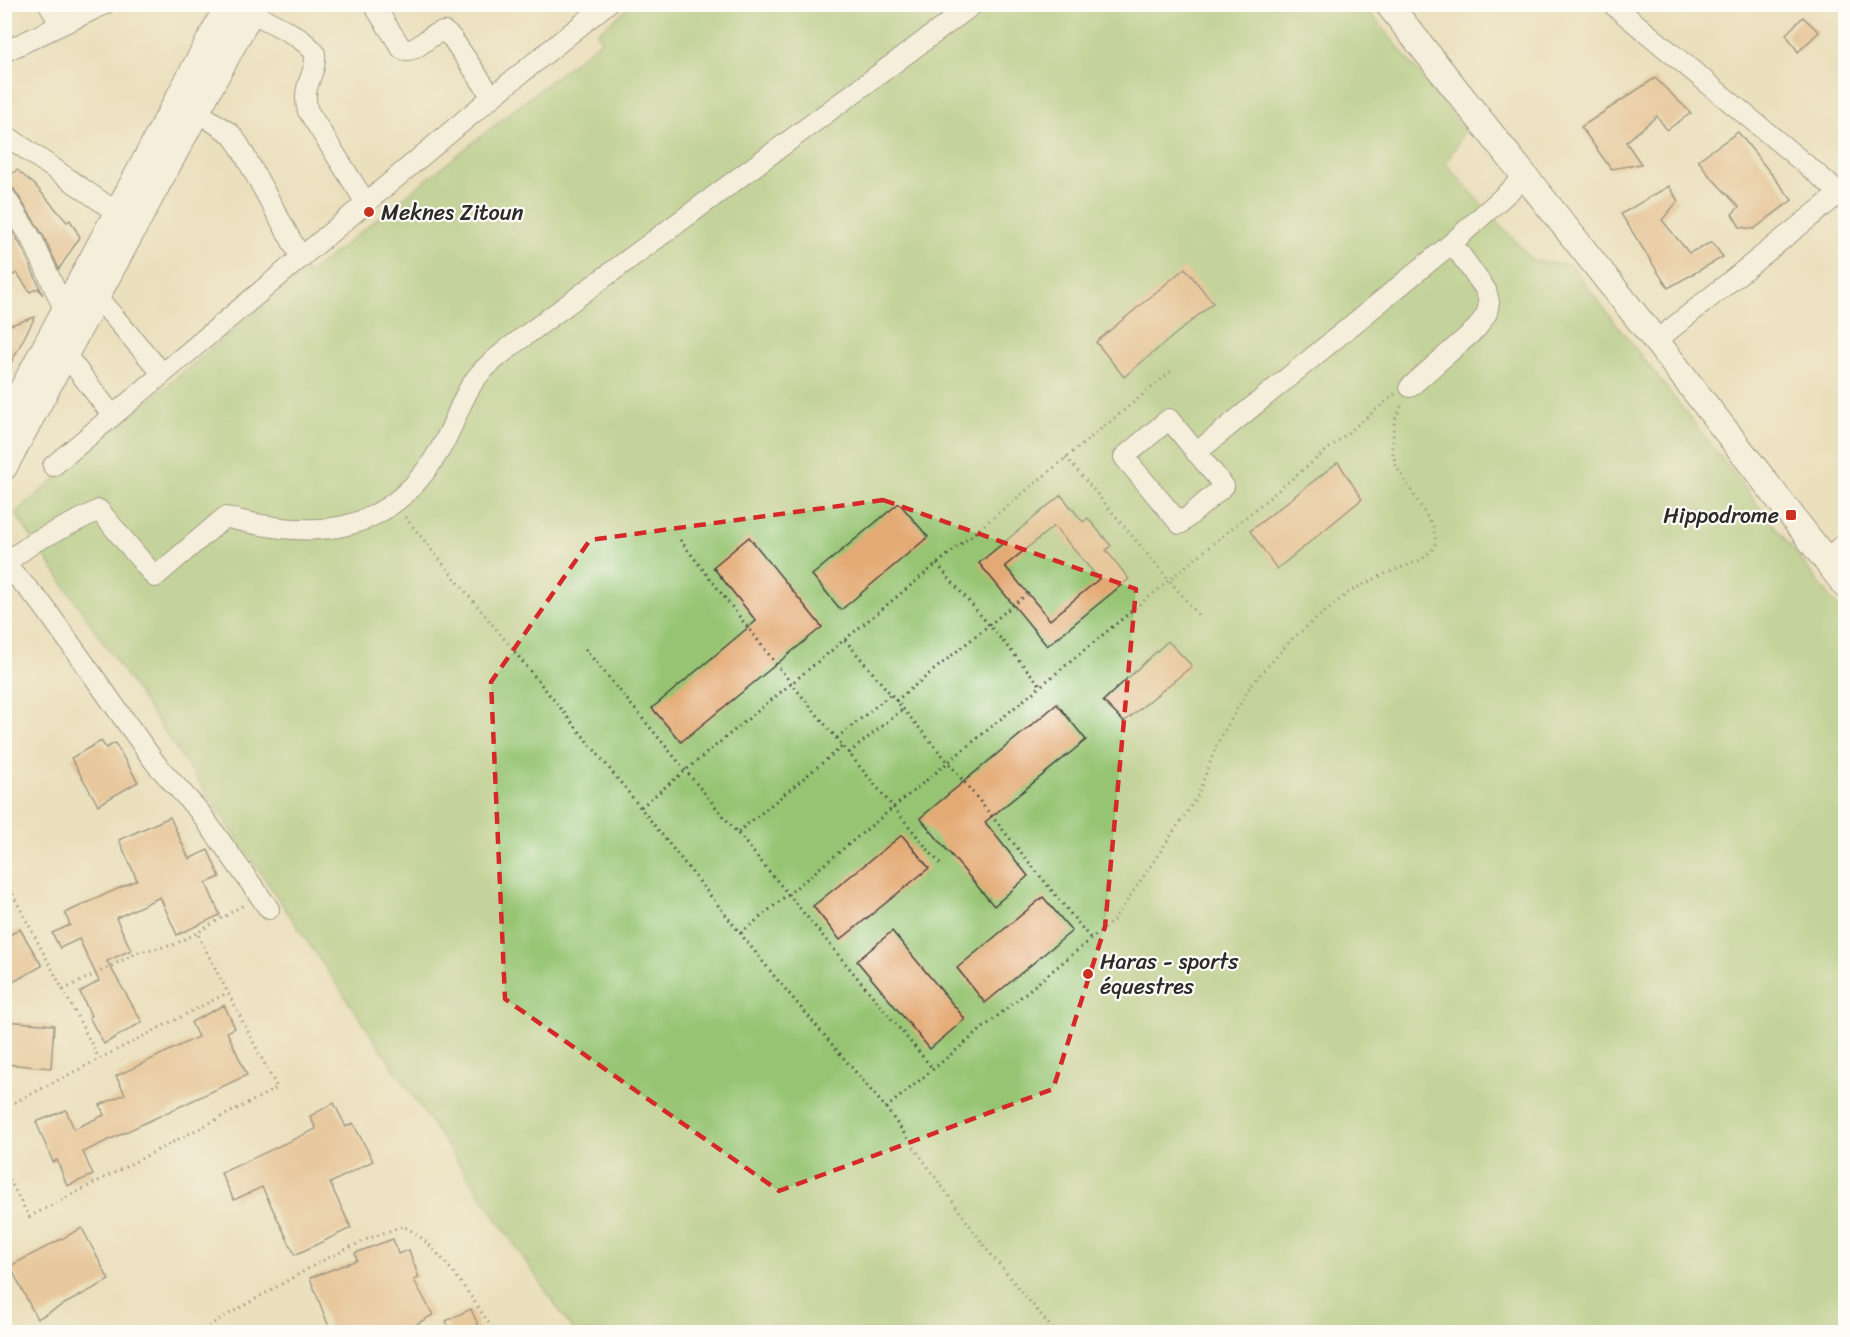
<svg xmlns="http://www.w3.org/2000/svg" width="1850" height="1337" font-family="Sriracha,sans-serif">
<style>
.green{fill:#96c472;stroke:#60784e;stroke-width:1.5}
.building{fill:#e4aa75;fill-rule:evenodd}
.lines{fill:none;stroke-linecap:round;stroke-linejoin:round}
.minor-casing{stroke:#484641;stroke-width:22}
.major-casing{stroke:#484641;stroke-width:28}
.path{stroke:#484641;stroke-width:3;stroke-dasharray:1.5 4.5;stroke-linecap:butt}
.minor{stroke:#fff;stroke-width:20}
.major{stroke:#fff;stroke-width:26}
.marked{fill:none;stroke:#d62828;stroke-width:4.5;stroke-dasharray:12 8;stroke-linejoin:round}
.poi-dot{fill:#c8321e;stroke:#fdfcf7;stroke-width:2}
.labels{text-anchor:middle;stroke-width:4.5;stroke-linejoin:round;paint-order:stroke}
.poi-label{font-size:22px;fill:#2b2b2b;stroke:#fdfcf7;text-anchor:start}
</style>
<rect width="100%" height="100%" fill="#fdfcf7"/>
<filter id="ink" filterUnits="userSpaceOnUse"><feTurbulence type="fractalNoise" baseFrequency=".0167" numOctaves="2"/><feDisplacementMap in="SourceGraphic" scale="12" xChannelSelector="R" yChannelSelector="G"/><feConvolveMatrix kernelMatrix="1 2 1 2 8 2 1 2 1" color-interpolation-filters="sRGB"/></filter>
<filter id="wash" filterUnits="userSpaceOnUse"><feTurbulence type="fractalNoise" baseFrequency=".008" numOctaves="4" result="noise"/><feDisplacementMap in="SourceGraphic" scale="24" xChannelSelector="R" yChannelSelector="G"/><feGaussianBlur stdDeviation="1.35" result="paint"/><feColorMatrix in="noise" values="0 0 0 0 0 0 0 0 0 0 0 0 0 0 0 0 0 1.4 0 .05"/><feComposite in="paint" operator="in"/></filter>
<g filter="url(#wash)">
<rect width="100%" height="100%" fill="#ebe0bd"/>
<path class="green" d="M 632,5 L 1364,5 L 1465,130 L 1446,164 L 1533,261 L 1570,265 L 1845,616 L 1845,1332 L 574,1332 L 15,513 L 305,270 L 309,273 L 602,40 L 597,33 Z"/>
<g id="blocks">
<g class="building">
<path d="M 1803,17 L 1819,32 L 1798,52 L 1786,34 Z"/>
<path d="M 1655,78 L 1691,113 L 1667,130 L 1657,116 L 1626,142 L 1641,164 L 1611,169 L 1581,127 Z"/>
<path d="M 1738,132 L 1792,200 L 1754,229 L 1740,227 L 1732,214 L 1739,207 L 1708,174 L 1698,160 Z"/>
<path d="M 17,170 L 35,185 L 67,222 L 70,220 L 80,237 L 59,269 L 43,235 L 14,189 L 4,183 L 4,180 Z"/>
<path d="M 1669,186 L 1678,201 L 1662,220 L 1689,253 L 1712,242 L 1723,257 L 1668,288 L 1621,214 Z"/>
<path d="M 4,218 L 22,247 L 43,295 L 38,288 L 30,292 L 17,273 L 4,280 Z"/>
<path d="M 1185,268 L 1213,303 L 1124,377 L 1096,342 Z"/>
<path d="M 35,317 L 4,376 L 4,338 L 9,333 L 7,326 Z"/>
<path d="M 1338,462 L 1362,499 L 1277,569 L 1250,531 Z"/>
<path d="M 1061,495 L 1083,522 L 1088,518 L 1111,546 L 1106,550 L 1129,579 L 1047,646 L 979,563 ZM 1054,526 L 1099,579 L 1050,620 L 1005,566 Z"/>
<path d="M 899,503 L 928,537 L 841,610 L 812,575 Z"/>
<path d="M 749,537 L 822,627 L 681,742 L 652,708 L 756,621 L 713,567 Z"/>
<path d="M 1168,641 L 1192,666 L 1124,722 L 1103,701 Z"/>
<path d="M 1057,704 L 1086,740 L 985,822 L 1028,876 L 994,906 L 920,818 Z"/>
<path d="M 101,741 L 106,748 L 115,743 L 138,782 L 98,805 L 71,758 Z"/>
<path d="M 170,817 L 189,859 L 208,850 L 220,877 L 206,883 L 220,915 L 177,935 L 160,897 L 116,918 L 131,950 L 107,961 L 142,1022 L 104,1044 L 89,1017 L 91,1016 L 80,992 L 99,981 L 79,939 L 60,948 L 52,933 L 70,925 L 65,913 L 137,880 L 119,840 Z"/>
<path d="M 902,835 L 929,868 L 840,940 L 813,906 Z"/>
<path d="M 1043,897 L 1072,931 L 985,1003 L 957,968 Z"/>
<path d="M 20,929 L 42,966 L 4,987 L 4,938 Z"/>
<path d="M 892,931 L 965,1019 L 930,1049 L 857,961 Z"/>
<path d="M 224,1005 L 235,1028 L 227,1032 L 247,1075 L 83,1152 L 93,1175 L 67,1186 L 57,1160 L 53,1162 L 36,1122 L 66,1110 L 74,1129 L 104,1115 L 100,1105 L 125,1094 L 116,1076 L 198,1037 L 191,1022 Z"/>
<path d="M 4,1021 L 54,1025 L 51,1068 L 4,1064 Z"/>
<path d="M 334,1103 L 346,1127 L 353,1123 L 373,1161 L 330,1183 L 351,1228 L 295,1255 L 262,1187 L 234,1200 L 221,1173 L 316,1129 L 310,1116 Z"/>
<path d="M 82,1228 L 109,1280 L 37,1319 L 10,1266 Z"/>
<path d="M 393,1239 L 398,1254 L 409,1250 L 419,1278 L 414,1280 L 433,1315 L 402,1332 L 331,1332 L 310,1278 L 357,1260 L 355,1253 Z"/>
<path d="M 471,1309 L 481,1332 L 451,1332 L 446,1321 Z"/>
</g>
</g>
</g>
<g filter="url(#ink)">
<use href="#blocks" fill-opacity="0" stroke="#484641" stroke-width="1.5"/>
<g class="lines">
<defs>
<g id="minor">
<path d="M 49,4 L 60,25"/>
<path d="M 373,4 L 402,49 C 419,55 429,30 445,32 L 452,38 L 492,97"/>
<path d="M 1612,4 L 1846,198"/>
<path d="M 251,12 C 272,24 300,34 315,53 C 317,76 300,85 308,111 L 366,203"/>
<path d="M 4,52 L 105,4"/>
<path d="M 198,112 L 231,134 L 239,145 L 301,258"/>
<path d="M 4,134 L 129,221"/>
<path d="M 4,195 L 33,241 L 65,311"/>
<path d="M 97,297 L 162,373"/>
<path d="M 1656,341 L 1840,193"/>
<path d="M 66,355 L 112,415"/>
<path d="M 1410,387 L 1477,328 L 1487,313 L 1489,302 L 1486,290 L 1452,243"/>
<path d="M 1169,419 L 1224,486 L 1180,524 L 1124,457 Z"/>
<path d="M 1196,453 L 1452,243 L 1525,177"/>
<path d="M 53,466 L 492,97 L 607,4"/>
<path d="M 1824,559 L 1846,543"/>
<path d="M 4,563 L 42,604 L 156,764 L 199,811 L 269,909"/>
<path d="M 5,563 L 36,541 L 99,510 L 155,577 L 225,517 C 318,541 390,537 442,446 C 455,424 461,397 477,377 C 487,364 502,354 514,344 L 974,4"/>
</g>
<g id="major">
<path d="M 1388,4 L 1656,341 L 1846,586"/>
<path d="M 4,424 L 229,4"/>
<path d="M 4,467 L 255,4"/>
</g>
</defs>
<use href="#minor" class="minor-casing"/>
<use href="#major" class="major-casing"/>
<g class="path">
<path d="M 1066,457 L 1200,617"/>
<path d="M 405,517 L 601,758 L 775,977 L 886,1108 L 988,1251 L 1055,1332"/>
<path d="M 680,540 L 791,683 L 940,864"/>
<path d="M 937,564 L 1041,686"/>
<path d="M 845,640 L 948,762 L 1091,939"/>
<path d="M 585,649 L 933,1069"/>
<path d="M 896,701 L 1027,594"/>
<path d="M 837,738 L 891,694"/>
<path d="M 849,753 L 903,709"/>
<path d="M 641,807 L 1174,369"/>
<path d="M 738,832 L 843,746"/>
<path d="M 4,878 L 99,1058"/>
<path d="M 741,933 L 1395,394"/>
<path d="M 63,990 L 139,952 L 173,945 L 197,933 L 245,904"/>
<path d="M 4,1108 L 227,993"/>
<path d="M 886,1108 L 1114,920 L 1197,797 L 1218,742 L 1251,685 L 1292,639 L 1350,591 L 1387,573 L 1421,560 L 1433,549 L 1436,542 L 1433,526 L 1396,466 L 1392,449 L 1394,422 L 1403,402"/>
<path d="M 4,1169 L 29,1217 L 277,1088 L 197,933"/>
<path d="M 198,1332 L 318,1263 L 365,1240 L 402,1226 C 436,1239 474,1302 495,1332"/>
</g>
<use href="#minor" class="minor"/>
<use href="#major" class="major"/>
</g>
</g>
<path d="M0 0H1850V1337H0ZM 883,500 L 1136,589 L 1105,927 L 1053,1089 L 779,1191 L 505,999 L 491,682 L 590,540 Z" fill="#ebe0bd" fill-opacity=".55" fill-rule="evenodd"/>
<path class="marked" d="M 883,500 L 1136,589 L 1105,927 L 1053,1089 L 779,1191 L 505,999 L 491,682 L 590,540 Z"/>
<g class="poi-dot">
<circle cx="369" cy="212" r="6"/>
<rect x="1785" y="509" width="12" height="12" rx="3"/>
<circle cx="1088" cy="974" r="6"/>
</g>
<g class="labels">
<g class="poi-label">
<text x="381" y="220">Meknes Zitoun</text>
<text x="1779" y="523" text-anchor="end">Hippodrome</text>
<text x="1100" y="969">Haras - sports<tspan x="1100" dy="25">équestres</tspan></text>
</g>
</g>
<rect width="1850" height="1337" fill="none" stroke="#fdfcf7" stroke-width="24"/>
</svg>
